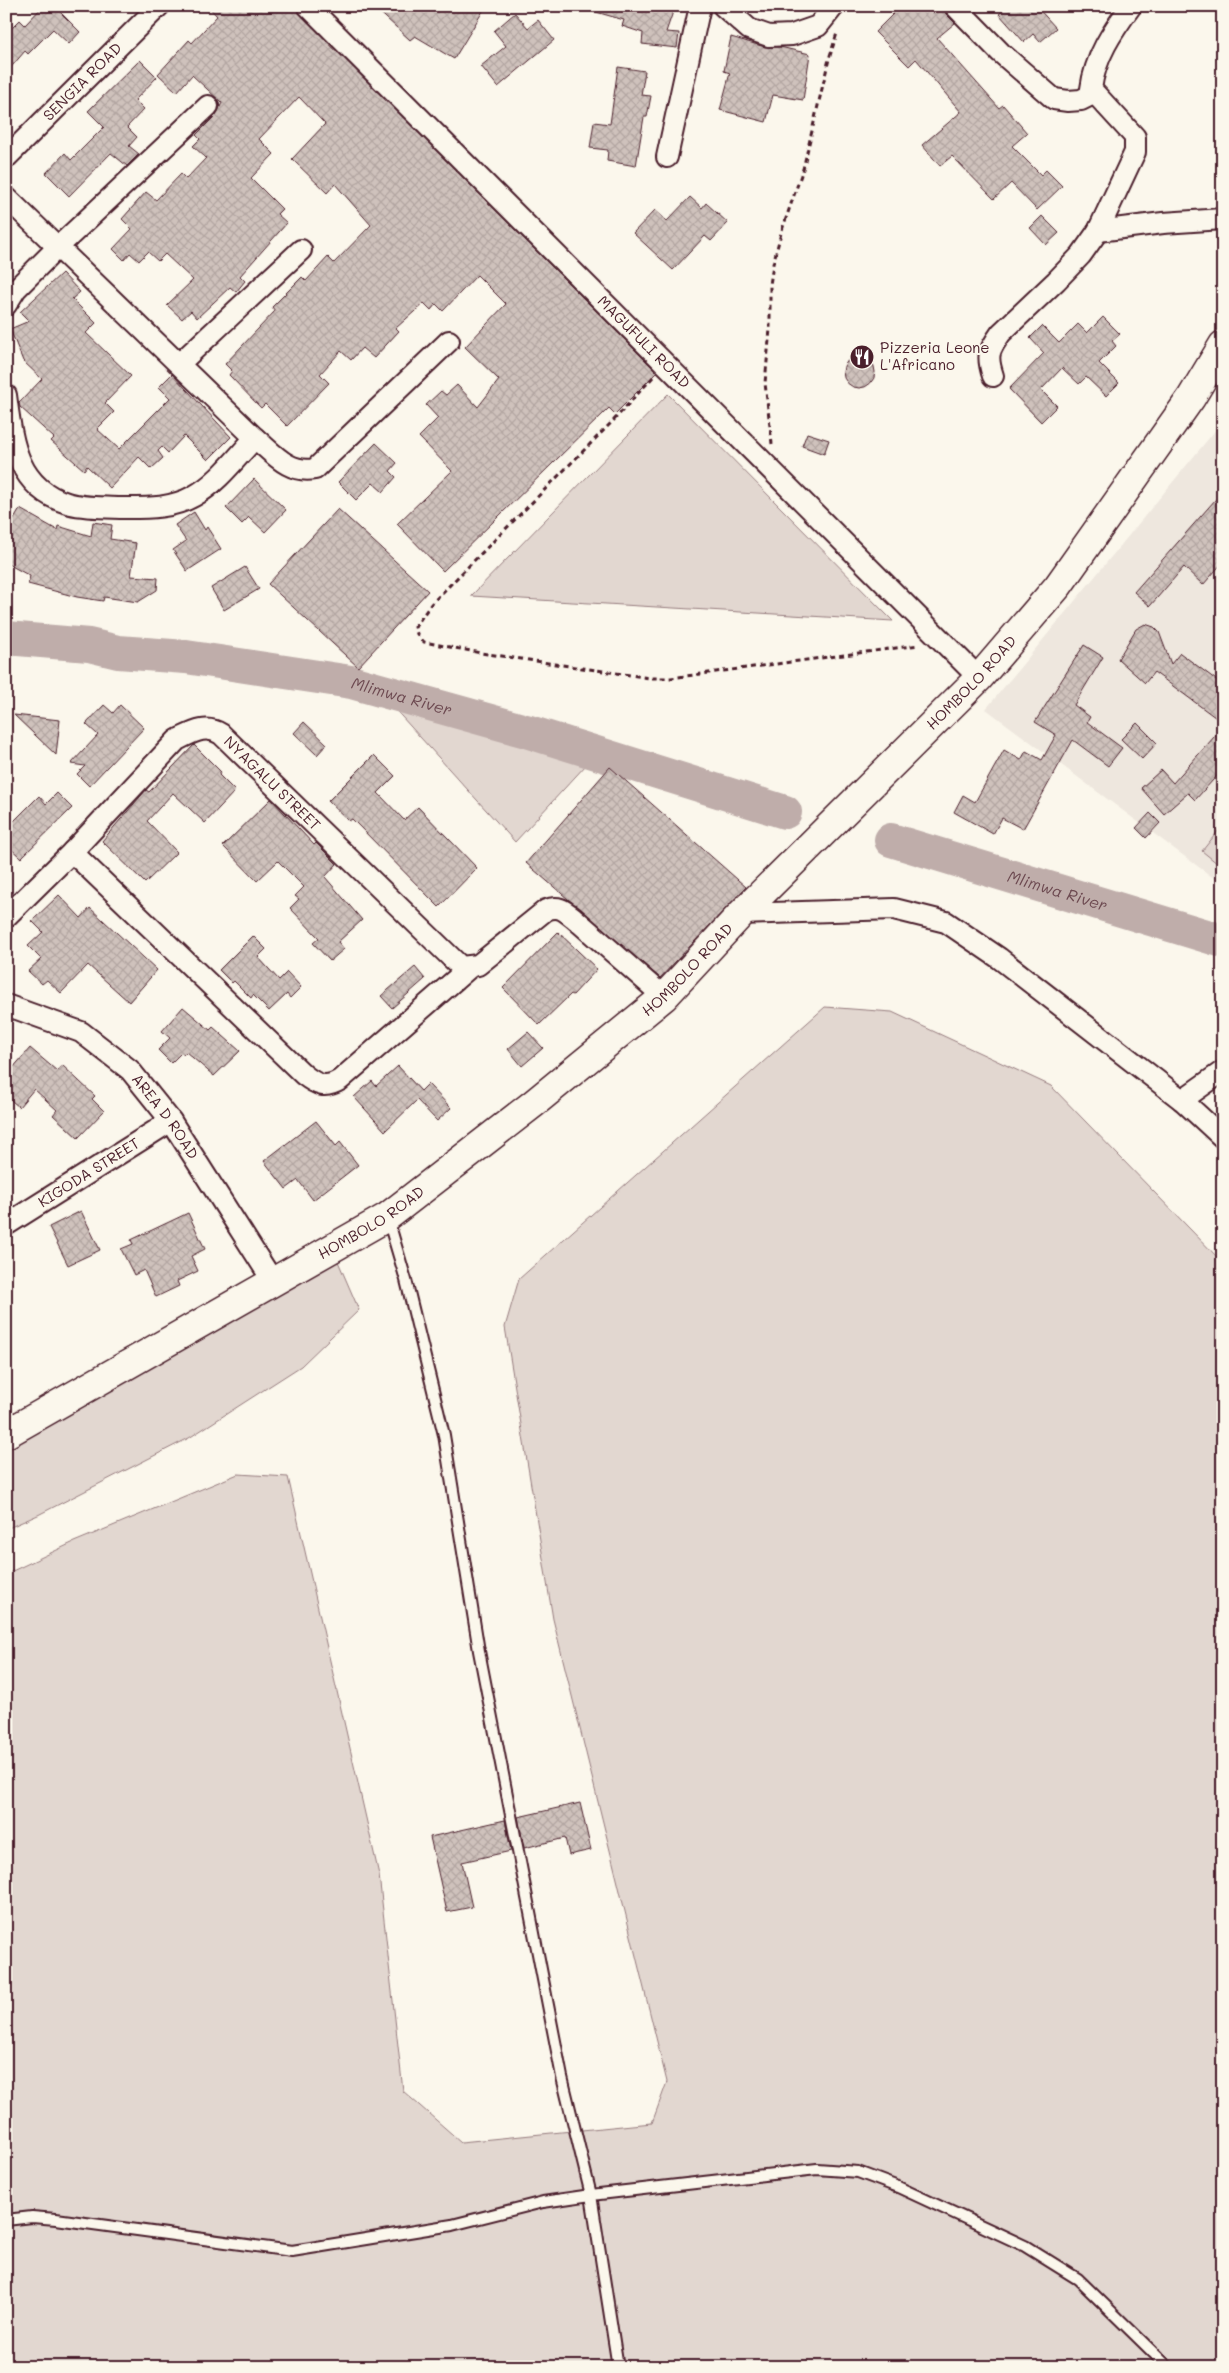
<svg xmlns="http://www.w3.org/2000/svg" width="1229" height="2373" font-family="Mali,sans-serif">
<style>
.built{fill:#eee7de}
.green{fill:#e2d7d0;stroke:#967b7e}
.lines{fill:none;stroke-linecap:round;stroke-linejoin:round}
.river{stroke:#bfadaa;stroke-width:34}
.building{fill:url(#building-cross-hatch);stroke:#4a1f2b}
.lane-casing{stroke:#4a1f2b;stroke-width:14}
.street-casing{stroke:#4a1f2b;stroke-width:24}
.secondary-casing{stroke:#4a1f2b;stroke-width:31}
.path{stroke:#4a1f2b;stroke-width:3;stroke-dasharray:5 4;stroke-linecap:butt}
.lane{stroke:#fbf7ec;stroke-width:10}
.street{stroke:#fbf7ec;stroke-width:20}
.secondary{stroke:#fbf7ec;stroke-width:28}
.labels{text-anchor:middle;stroke-width:4;stroke-linejoin:round;paint-order:stroke}
.street-label{font-size:15px;fill:#4a1f2b;stroke:#fbf7ec}
.poi-label{font-size:15px;fill:#4a1f2b;stroke:#fbf7ec;text-anchor:start}
.water-label{font-size:16px;font-style:italic;fill:#6d4a51;stroke:#fbf7ec}
</style>
<defs>
<pattern id="building-cross-hatch" width="8" height="8" patternUnits="userSpaceOnUse" patternTransform="scale(1.25)"><rect width="8" height="8" fill="#cfc2bc"/><path d="M0 0l8 8M0 8l8-8" fill="none" stroke="#b3a6a2"/></pattern>
</defs>
<rect width="100%" height="100%" fill="#fbf7ec"/>
<filter id="ink" filterUnits="userSpaceOnUse"><feTurbulence type="fractalNoise" baseFrequency=".02" numOctaves="2"/><feDisplacementMap in="SourceGraphic" scale="10" xChannelSelector="R" yChannelSelector="G"/><feConvolveMatrix kernelMatrix="1 2 1 2 8 2 1 2 1" color-interpolation-filters="sRGB"/></filter>
<g filter="url(#ink)">
<path class="built" d="M 1223,421 L 1223,885 L 986,709 Z"/>
<g class="green">
<path d="M 668,394 L 893,621 L 471,596 Z"/>
<path d="M 392,706 L 587,764 L 515,842 Z"/>
<path d="M 1223,825 L 1223,868 L 1202,851 Z"/>
<path d="M 825,1007 L 892,1012 L 1051,1086 L 1223,1263 L 1223,2367 L 6,2367 L 6,1574 L 74,1542 L 238,1474 L 288,1477 L 379,1875 L 403,2091 L 461,2142 L 652,2123 L 667,2082 L 553,1619 L 505,1327 L 519,1279 Z"/>
<path d="M 337,1259 L 359,1310 L 301,1366 L 189,1438 L 38,1515 L 6,1529 L 6,1444 L 106,1393 Z"/>
</g>
<g class="lines">
<g class="river">
<path id="s1" d="M 6,638 L 89,645 L 118,652 L 186,657 L 351,682 L 526,731 L 785,812"/>
<path id="s2" d="M 891,840 L 1223,941"/>
</g>
</g>
<g class="building">
<path d="M 43,6 L 54,6 L 80,32 L 69,44 L 53,29 L 28,54 L 25,51 L 6,73 L 6,34 L 20,20 L 25,25 Z"/>
<path d="M 208,6 L 296,6 L 300,14 L 657,372 L 615,414 L 609,408 L 443,571 L 397,524 L 452,471 L 419,437 L 438,418 L 426,405 L 441,391 L 446,395 L 457,385 L 478,407 L 499,380 L 465,347 L 506,304 L 477,275 L 443,311 L 436,304 L 431,310 L 424,303 L 396,328 L 399,331 L 374,358 L 362,348 L 351,360 L 341,351 L 320,374 L 329,383 L 287,426 L 265,404 L 261,408 L 229,375 L 232,371 L 225,364 L 275,311 L 272,307 L 302,277 L 306,281 L 328,257 L 334,263 L 371,225 L 335,184 L 327,193 L 292,159 L 325,124 L 299,97 L 259,139 L 274,154 L 251,178 L 282,209 L 277,214 L 287,223 L 240,276 L 245,281 L 236,292 L 230,287 L 197,318 L 191,311 L 182,319 L 167,305 L 193,280 L 165,254 L 158,261 L 148,252 L 139,261 L 130,253 L 124,260 L 113,249 L 132,229 L 122,219 L 146,192 L 156,200 L 181,174 L 186,179 L 206,158 L 193,146 L 200,139 L 196,135 L 216,115 L 222,103 L 192,75 L 177,92 L 158,74 L 189,40 L 192,43 L 217,16 Z"/>
<path d="M 373,6 L 486,6 L 454,59 L 415,36 L 410,40 Z"/>
<path d="M 590,6 L 675,6 L 666,32 L 679,33 L 677,48 L 642,44 L 643,33 L 622,26 L 624,20 L 589,10 Z"/>
<path d="M 901,6 L 943,6 L 946,14 L 955,23 L 937,38 L 999,108 L 1003,105 L 1027,133 L 1012,146 L 1041,175 L 1046,170 L 1062,186 L 1037,210 L 1011,183 L 994,199 L 952,156 L 940,166 L 922,145 L 961,112 L 916,59 L 909,66 L 875,32 Z"/>
<path d="M 1008,6 L 1036,6 L 1056,28 L 1040,42 L 1033,34 L 1024,42 L 999,14 Z"/>
<path d="M 515,13 L 528,28 L 538,20 L 554,40 L 498,87 L 481,66 L 506,46 L 494,31 Z"/>
<path d="M 731,37 L 765,47 L 780,47 L 810,54 L 803,100 L 773,95 L 766,122 L 720,110 L 730,73 L 724,71 Z"/>
<path d="M 140,60 L 157,77 L 135,100 L 144,109 L 127,127 L 137,137 L 129,146 L 139,154 L 127,166 L 111,153 L 69,196 L 46,173 L 65,153 L 71,160 L 104,127 L 88,111 Z"/>
<path d="M 618,67 L 645,71 L 641,95 L 651,96 L 647,117 L 644,117 L 636,166 L 607,161 L 608,150 L 590,148 L 594,122 L 610,124 Z"/>
<path d="M 690,197 L 702,208 L 706,203 L 728,223 L 711,241 L 705,236 L 673,270 L 633,233 L 655,210 L 667,221 Z"/>
<path d="M 1042,216 L 1059,233 L 1046,245 L 1030,228 Z"/>
<path d="M 62,273 L 80,292 L 72,299 L 96,323 L 86,333 L 131,376 L 105,403 L 114,412 L 97,429 L 119,449 L 170,398 L 159,387 L 172,374 L 231,437 L 208,460 L 184,436 L 168,453 L 162,447 L 158,451 L 163,458 L 151,469 L 139,457 L 110,488 L 87,466 L 84,470 L 51,441 L 54,438 L 20,407 L 19,403 L 42,379 L 23,361 L 10,329 L 29,321 L 20,312 Z"/>
<path d="M 1103,317 L 1120,334 L 1112,341 L 1116,346 L 1099,363 L 1119,383 L 1106,396 L 1086,377 L 1079,384 L 1062,368 L 1041,390 L 1057,406 L 1041,422 L 1009,389 L 1044,353 L 1030,338 L 1042,326 L 1059,343 L 1078,324 L 1087,333 Z"/>
<circle cx="859" cy="372" r="16"/>
<path d="M 807,433 L 829,440 L 824,454 L 802,446 Z"/>
<path d="M 376,443 L 397,463 L 390,471 L 396,477 L 383,492 L 373,483 L 356,500 L 338,482 Z"/>
<path d="M 254,479 L 286,510 L 265,532 L 249,517 L 242,524 L 226,508 Z"/>
<path d="M 1223,491 L 1223,562 L 1203,585 L 1184,567 L 1150,606 L 1134,592 Z"/>
<path d="M 20,509 L 57,530 L 58,526 L 91,536 L 93,522 L 112,525 L 110,539 L 136,543 L 131,576 L 158,578 L 157,590 L 138,602 L 104,597 L 103,601 L 77,597 L 28,584 L 30,576 L 6,563 L 6,533 Z"/>
<path d="M 338,509 L 428,591 L 358,667 L 268,584 Z"/>
<path d="M 194,512 L 205,530 L 207,527 L 221,549 L 187,571 L 173,550 L 186,541 L 175,525 Z"/>
<path d="M 245,567 L 259,589 L 224,610 L 211,588 Z"/>
<path d="M 1145,624 L 1154,627 L 1159,632 L 1171,664 L 1180,653 L 1223,685 L 1223,723 L 1154,672 L 1145,683 L 1118,659 L 1136,629 Z"/>
<path d="M 1084,645 L 1103,657 L 1074,705 L 1090,717 L 1087,722 L 1122,748 L 1108,766 L 1073,740 L 1023,829 L 1002,818 L 993,834 L 954,812 L 963,795 L 975,802 L 1004,750 L 1021,760 L 1026,751 L 1042,760 L 1056,735 L 1035,722 Z"/>
<path d="M 104,705 L 113,713 L 120,705 L 144,728 L 89,786 L 77,774 L 85,766 L 71,764 L 98,735 L 86,724 Z"/>
<path d="M 14,715 L 60,720 L 56,755 Z"/>
<path d="M 304,722 L 327,744 L 317,755 L 294,733 Z"/>
<path d="M 1137,723 L 1157,743 L 1142,759 L 1121,739 Z"/>
<path d="M 1223,727 L 1223,769 L 1195,800 L 1188,793 L 1164,814 L 1141,788 L 1161,770 L 1173,783 Z"/>
<path d="M 194,745 L 221,772 L 219,775 L 235,791 L 205,823 L 173,793 L 147,821 L 177,852 L 145,883 L 102,841 L 146,790 L 149,792 Z"/>
<path d="M 374,755 L 395,776 L 378,793 L 404,820 L 418,807 L 477,868 L 439,907 L 352,819 L 349,821 L 328,801 Z"/>
<path d="M 610,767 L 746,887 L 660,978 L 526,863 Z"/>
<path d="M 57,793 L 72,808 L 21,858 L 6,844 L 6,829 L 39,796 L 46,804 Z"/>
<path d="M 271,799 L 314,845 L 316,843 L 337,864 L 325,877 L 362,920 L 338,942 L 344,949 L 330,961 L 313,943 L 319,938 L 290,908 L 299,899 L 295,896 L 304,887 L 278,861 L 257,881 L 223,846 Z"/>
<path d="M 1150,813 L 1160,823 L 1146,838 L 1136,828 Z"/>
<path d="M 59,895 L 81,918 L 90,908 L 157,970 L 129,1002 L 88,965 L 61,993 L 47,980 L 42,984 L 28,971 L 41,959 L 28,946 L 43,932 L 32,921 Z"/>
<path d="M 558,932 L 597,969 L 573,995 L 571,994 L 539,1025 L 503,988 Z"/>
<path d="M 253,936 L 266,949 L 258,957 L 279,980 L 287,972 L 301,987 L 290,998 L 287,994 L 269,1011 L 253,995 L 251,998 L 234,981 L 232,983 L 219,970 Z"/>
<path d="M 415,967 L 425,979 L 392,1008 L 381,996 Z"/>
<path d="M 183,1007 L 210,1030 L 213,1027 L 240,1051 L 214,1076 L 186,1052 L 183,1055 L 181,1053 L 171,1063 L 158,1050 L 170,1038 L 162,1031 Z"/>
<path d="M 528,1032 L 543,1048 L 522,1066 L 508,1049 Z"/>
<path d="M 30,1048 L 57,1071 L 62,1065 L 95,1096 L 92,1099 L 104,1111 L 78,1138 L 53,1115 L 57,1110 L 34,1089 L 19,1107 L 6,1096 L 6,1076 Z"/>
<path d="M 398,1066 L 421,1091 L 428,1084 L 451,1108 L 437,1121 L 417,1100 L 385,1131 L 354,1097 L 372,1081 L 376,1086 Z"/>
<path d="M 316,1121 L 336,1146 L 340,1142 L 358,1165 L 313,1200 L 298,1180 L 286,1189 L 264,1161 Z"/>
<path d="M 81,1211 L 100,1250 L 68,1265 L 49,1227 Z"/>
<path d="M 188,1213 L 205,1249 L 191,1256 L 198,1271 L 177,1281 L 179,1286 L 156,1297 L 144,1270 L 134,1275 L 121,1249 L 133,1244 L 131,1240 Z"/>
<path d="M 580,1803 L 591,1850 L 569,1855 L 565,1838 L 524,1848 L 518,1817 Z"/>
<path d="M 505,1820 L 511,1851 L 462,1862 L 472,1907 L 447,1912 L 430,1837 Z"/>
</g>
<g class="lines">
<defs>
<g id="lane">
<path d="M 388,1219 L 406,1280 L 444,1435 L 479,1651 L 562,2077 L 591,2195 L 618,2367"/>
<path d="M 6,2220 L 32,2217 L 56,2219 L 292,2251 L 452,2225 L 543,2202 L 591,2195 L 817,2169 L 858,2172 L 898,2187 L 1025,2246 L 1078,2279 L 1168,2367"/>
</g>
<g id="street">
<path id="s3" d="M 308,6 L 979,678"/>
<path d="M 723,6 L 749,29 L 769,36 L 792,35 L 818,26 L 834,6"/>
<path d="M 955,6 L 1001,53 L 1054,99 L 1068,101 L 1081,100 L 1093,94"/>
<path d="M 667,157 L 700,6"/>
<path id="s4" d="M 6,158 L 159,6"/>
<path d="M 6,197 L 255,438 C 274,454 289,474 315,469 L 449,341"/>
<path d="M 1098,231 L 1163,223 L 1223,219"/>
<path d="M 6,305 L 16,289 L 58,247 L 208,106"/>
<path d="M 179,364 L 301,250"/>
<path d="M 993,376 C 986,355 989,350 1001,333 L 1056,281 L 1081,255 L 1098,231 L 1135,152 L 1135,137 L 1091,89 C 1095,57 1112,32 1131,6"/>
<path d="M 6,395 C 12,440 16,487 67,503 C 83,508 103,507 120,508 C 146,508 171,509 194,496 C 218,483 236,458 255,438"/>
<path d="M 72,852 L 304,1075 C 317,1085 325,1089 340,1080 L 469,968"/>
<path d="M 741,914 L 894,909 L 946,922 L 999,958 L 1182,1100 L 1223,1138"/>
<path id="s5" d="M 6,917 L 72,852 L 177,740 C 192,733 205,724 221,734 L 461,967 L 478,965 L 546,910 C 559,905 564,910 574,918 L 664,997"/>
<path id="s6" d="M 6,1005 L 81,1032 L 130,1070 L 171,1121 L 274,1283"/>
<path d="M 1182,1100 L 1223,1071"/>
<path id="s7" d="M 6,1225 L 171,1121"/>
</g>
<g id="secondary">
<path id="s8" d="M 6,1434 L 387,1217 L 533,1104 L 664,997 L 741,914 L 979,678 L 1058,586 L 1191,398 L 1223,345"/>
</g>
</defs>
<use href="#lane" class="lane-casing"/>
<use href="#street" class="street-casing"/>
<use href="#secondary" class="secondary-casing"/>
<g class="path">
<path d="M 653,377 L 613,421 L 431,604 L 415,627 L 417,634 L 424,642 L 481,653 L 650,678 L 671,678 L 919,645"/>
<path d="M 772,444 L 765,383 L 770,329 L 770,285 L 773,264 L 781,233 L 803,169 L 829,59 L 837,33"/>
</g>
<use href="#lane" class="lane"/>
<use href="#street" class="street"/>
<use href="#secondary" class="secondary"/>
</g>
</g>
<defs>
<symbol id="restaurant-disc" viewBox="-11 -11 22 22"><circle r="9.5" fill="#4a1f2b" stroke="#fbf7ec"/><path d="M-5-6h1v4h1v-4h1v4h1v-4h1v5L-1.5 .5V6h-2V.5L-5-1ZM5-6V6H3V1.5H1.5Q1.5-4 5-6Z" fill="#fff"/></symbol>
</defs>
<g fill-rule="evenodd">
<use href="#restaurant-disc" x="848" y="343" width="28" height="28"/>
</g>
<g class="labels">
<g class="street-label">
<text dy="5" stroke="none"><textPath href="#s4" startOffset="108">SENGIA ROAD</textPath></text>
<text dy="5" stroke="none"><textPath href="#s3" startOffset="475">MAGUFULI ROAD</textPath></text>
<text dy="5" stroke="none"><textPath href="#s8" startOffset="1232">HOMBOLO ROAD</textPath></text>
<text dy="5" stroke="none"><textPath href="#s5" startOffset="364">NYAGALU STREET</textPath></text>
<text dy="5" stroke="none"><textPath href="#s8" startOffset="828">HOMBOLO ROAD</textPath></text>
<text dy="5" stroke="none"><textPath href="#s6" startOffset="200">AREA D ROAD</textPath></text>
<text dy="5" stroke="none"><textPath href="#s7" startOffset="98">KIGODA STREET</textPath></text>
<text dy="5" stroke="none"><textPath href="#s8" startOffset="422">HOMBOLO ROAD</textPath></text>
</g>
<g class="poi-label">
<text x="880" y="353">Pizzeria Leone<tspan x="880" dy="17">L'Africano</tspan></text>
</g>
<g class="water-label">
<text dy="6" stroke="none"><textPath href="#s1" startOffset="401">Mlimwa River</textPath></text>
<text dy="6" stroke="none"><textPath href="#s2" startOffset="174">Mlimwa River</textPath></text>
</g>
</g>
<rect width="1229" height="2373" fill="none" stroke="#fbf7ec" stroke-width="25"/>
<rect x="12" y="12" width="1204" height="2348" fill="none" stroke="#4a1f2b" stroke-width="2" filter="url(#ink)"/>
</svg>
